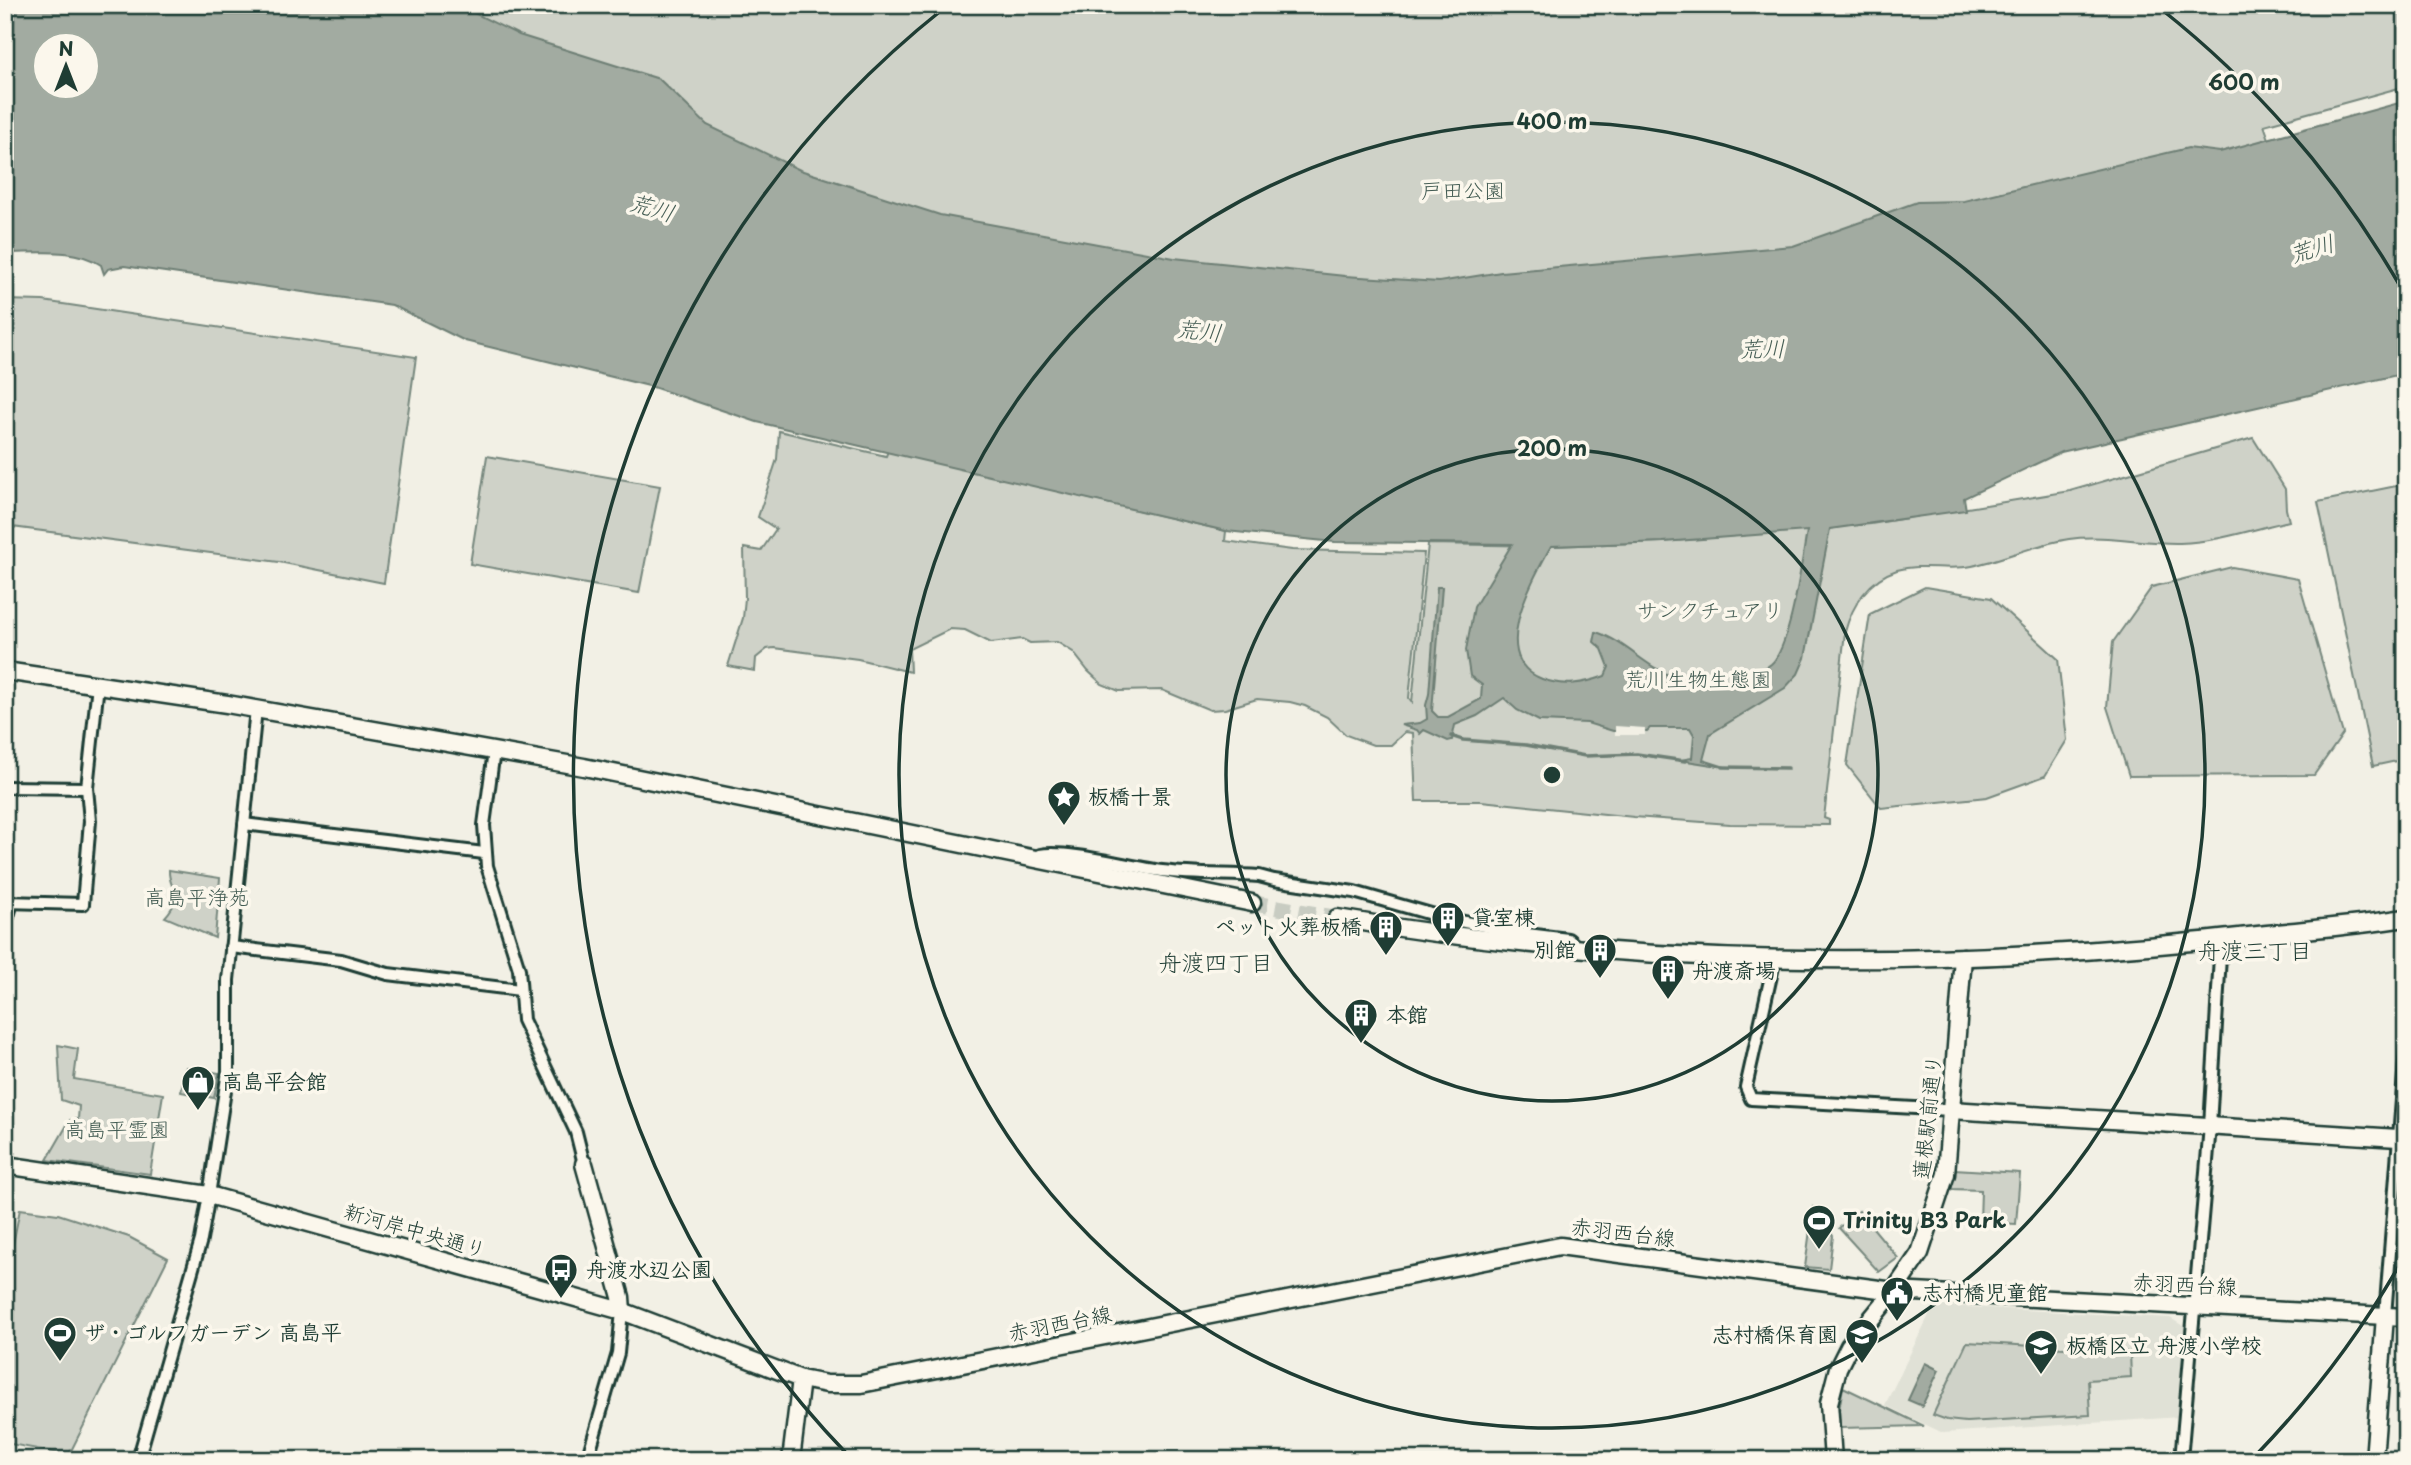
<svg xmlns="http://www.w3.org/2000/svg" width="2411" height="1465" font-family="'Playpen Sans','Klee One',sans-serif">
<style>
.built{fill:#e0e1d6}
.green{fill:#cfd2c8;stroke:#77887e;stroke-width:2;fill-rule:evenodd}
.water{fill:#a2aba1;stroke:#6e7f75;stroke-width:2;fill-rule:evenodd}
.pier{fill:#f2f0e5}
.lines{fill:none;stroke-linecap:round;stroke-linejoin:round}
.stream{stroke:#6e7f75;stroke-width:3.5}
.secondary-tunnel{stroke:#c8ccc2;stroke-width:16;stroke-dasharray:16 8;stroke-linecap:butt}
.street-casing{stroke:#1f3d34;stroke-width:16}
.secondary-casing{stroke:#1f3d34;stroke-width:21}
.street{stroke:#fbf7ec;stroke-width:10}
.secondary{stroke:#fbf7ec;stroke-width:16}
.ring{fill:none;stroke:#1f3d34;stroke-width:3.5}
.labels{text-anchor:middle;stroke-width:7;stroke-linejoin:round;paint-order:stroke}
.park-label{font-size:21px;fill:#425b52;stroke:#fbf7ec}
.poi-label{font-size:21px;font-weight:bold;fill:#1f3d34;stroke:#fbf7ec;text-anchor:start}
.street-label{font-size:21px;fill:#1f3d34;stroke:#fbf7ec}
.water-label{font-size:23px;font-style:italic;fill:#465e55;stroke:#fbf7ec}
.neighbourhood-label{font-size:23px;fill:#1f3d34;stroke:#fbf7ec}
.centre{fill:#1f3d34;stroke:#fbf7ec;stroke-width:3.5}
.ring-label{font-size:21px;text-anchor:middle;font-weight:bold;fill:#1f3d34;stroke:#fbf7ec;stroke-width:7;stroke-linejoin:round;paint-order:stroke}
</style>
<rect width="100%" height="100%" fill="#f2f0e5"/>
<filter id="ink" filterUnits="userSpaceOnUse"><feTurbulence type="fractalNoise" baseFrequency=".0143" numOctaves="2"/><feDisplacementMap in="SourceGraphic" scale="14" xChannelSelector="R" yChannelSelector="G"/><feConvolveMatrix kernelMatrix="1 2 1 2 8 2 1 2 1" color-interpolation-filters="sRGB"/></filter>
<g filter="url(#ink)">
<path class="built" d="M 1934,1305 L 2170,1318 L 2185,1327 L 2180,1417 L 1943,1433 L 1885,1405 Z"/>
<g class="green">
<path d="M 5,5 L 2406,5 L 2406,86 L 2264,125 L 2317,273 L 1834,372 L 5,94 ZM 46,46 L 88,46 L 88,88 L 46,88 Z"/>
<path d="M 5,300 L 43,301 L 416,357 L 384,583 L 279,562 L 5,526 Z"/>
<path d="M 779,431 L 886,456 L 888,451 L 1226,531 L 1225,541 L 1292,550 L 1424,553 L 1409,698 L 1412,702 L 1428,544 L 1552,546 L 1663,542 L 1871,524 L 2070,491 L 2253,438 L 2285,489 L 2286,509 L 2289,521 C 2254,529 2216,542 2180,543 C 2143,544 2106,534 2069,539 C 2036,544 2004,559 1972,566 C 1948,571 1922,563 1897,570 C 1869,579 1852,605 1845,632 L 1824,818 L 1829,820 L 1829,825 L 1730,824 L 1634,817 L 1481,801 L 1416,801 L 1413,733 L 1405,732 L 1391,745 L 1373,745 L 1346,735 L 1327,717 L 1305,706 L 1290,702 L 1257,699 L 1225,709 L 1210,710 L 1162,690 L 1119,691 L 1102,684 L 1088,671 L 1073,652 L 1057,642 L 1030,643 L 1022,639 L 991,643 L 965,630 L 950,629 L 909,649 L 910,672 L 858,659 L 774,648 L 767,649 L 756,658 L 755,671 L 728,666 L 743,618 L 745,598 L 744,548 L 761,551 L 776,529 L 758,517 L 777,459 Z"/>
<path d="M 487,456 L 660,486 L 639,593 L 470,564 Z"/>
<path d="M 2406,484 L 2406,759 L 2373,766 L 2318,502 Z"/>
<path d="M 2232,567 L 2298,579 L 2343,734 L 2314,775 L 2129,776 L 2107,707 L 2113,642 L 2152,587 Z"/>
<path d="M 1925,587 L 1991,598 L 2058,659 L 2067,740 L 2045,776 L 1987,797 L 1881,808 L 1847,765 L 1870,614 Z"/>
<path d="M 169,870 L 220,878 L 215,938 L 165,917 C 186,894 168,890 169,870 Z"/>
<path d="M 58,1045 L 78,1049 L 74,1079 L 163,1094 L 150,1174 L 47,1160 L 70,1120 L 78,1119 L 79,1106 L 61,1100 Z"/>
<path d="M 186,1067 L 219,1073 L 214,1098 L 181,1092 Z"/>
<path d="M 1954,1169 L 2020,1173 L 2016,1224 L 1980,1222 L 1981,1190 L 1951,1189 Z"/>
<path d="M 1813,1208 L 1833,1236 L 1829,1269 L 1805,1267 Z"/>
<path d="M 20,1209 L 58,1214 L 129,1237 L 168,1258 L 69,1455 L 5,1443 L 5,1284 Z"/>
<path d="M 1859,1211 L 1898,1258 L 1879,1272 L 1839,1228 Z"/>
<path d="M 1967,1342 L 2130,1352 L 2131,1377 L 2088,1380 L 2090,1415 L 1966,1422 L 1947,1420 L 1933,1415 Z"/>
<path d="M 1843,1387 L 1924,1426 L 1840,1428 L 1839,1410 Z"/>
</g>
<g class="water">
<path d="M 5,5 L 458,5 L 519,35 L 659,79 L 707,125 L 800,170 L 940,215 L 1174,258 L 1345,276 L 1439,282 L 1501,272 L 1793,246 L 1917,202 L 1964,201 L 2188,148 L 2220,152 L 2406,101 L 2406,373 L 2061,452 L 1964,498 L 1966,510 L 1830,529 L 1805,658 L 1798,674 L 1785,688 L 1710,734 L 1703,760 L 1725,767 L 1680,760 L 1692,758 L 1694,735 L 1690,728 L 1650,728 L 1647,731 L 1613,731 L 1587,723 L 1539,721 L 1517,710 L 1504,698 L 1477,716 L 1455,725 L 1452,740 L 1448,741 L 1424,730 L 1420,734 L 1417,730 L 1401,725 L 1420,723 L 1427,719 L 1426,705 L 1429,694 L 1437,587 L 1442,587 L 1432,711 L 1438,717 L 1448,717 L 1481,699 L 1482,685 L 1470,676 L 1466,650 L 1474,607 L 1512,544 L 1335,542 L 1226,531 L 757,422 L 653,387 L 465,341 L 392,305 L 124,266 L 108,269 L 104,274 L 101,265 C 74,247 37,253 5,253 ZM 46,46 L 88,46 L 88,88 L 46,88 ZM 1807,531 C 1802,559 1791,647 1771,664 C 1761,672 1744,677 1731,680 C 1711,685 1693,684 1674,677 C 1645,667 1625,641 1596,632 L 1594,642 L 1602,649 L 1609,667 L 1605,676 C 1583,684 1564,687 1542,679 C 1487,658 1533,579 1551,546 L 1663,542 Z"/>
<path d="M 1925,1363 L 1939,1370 L 1922,1406 L 1908,1400 Z"/>
</g>
<path class="pier" d="M 1615,726 L 1645,728 L 1645,735 L 1615,735 Z"/>
<g class="lines">
<g class="stream">
<path d="M 1451,736 L 1463,740 L 1526,745 L 1585,756 L 1637,754 L 1685,761"/>
<path d="M 1723,767 L 1788,768"/>
</g>
<path class="secondary-tunnel" d="M 1252,903 L 1337,918"/>
<defs>
<g id="street">
<path d="M 494,751 L 484,825 L 487,866 L 519,969 L 523,1020 L 576,1132 L 584,1164"/>
<path d="M 5,787 L 87,788"/>
<path d="M 244,824 L 484,853"/>
<path d="M 1040,855 C 1067,850 1131,867 1162,871 C 1194,875 1227,874 1259,876 L 1274,880 L 1354,892 L 1445,918 L 1519,933 L 1568,939 L 1578,948"/>
<path d="M 5,902 L 83,904 L 90,821 L 87,788 L 98,684"/>
<path d="M 5,926 L 12,903"/>
<path d="M 231,947 L 341,960 L 388,974 L 520,990"/>
<path d="M 1775,958 L 1746,1087 L 1751,1099 L 1951,1110"/>
<path d="M 2385,1316 L 2406,1048"/>
<path d="M 138,1460 L 201,1240 L 209,1195 L 228,1071 L 228,980 L 256,709"/>
<path d="M 587,1460 L 618,1353 L 622,1311"/>
<path d="M 2181,1460 L 2210,1126 L 2221,939"/>
</g>
<g id="secondary">
<path d="M 5,671 L 227,704 L 584,767 L 1252,903"/>
<path d="M 1337,918 C 1643,970 1958,970 2267,934 C 2313,929 2359,925 2406,918"/>
<path d="M 1951,1110 L 2398,1138"/>
<path d="M 584,1164 L 621,1297 L 622,1311"/>
<path d="M 5,1165 L 209,1195 L 622,1311 L 801,1379 L 827,1384 L 861,1384 L 1560,1246 L 1894,1291 L 2406,1317"/>
<path d="M 791,1460 L 801,1379"/>
<path d="M 1833,1460 L 1829,1403 L 1838,1368 L 1849,1346 L 1894,1291 L 1920,1253 L 1946,1174 L 1963,957"/>
<path d="M 2374,1460 L 2385,1316"/>
</g>
</defs>
<use href="#street" class="street-casing"/>
<use href="#secondary" class="secondary-casing"/>
<use href="#street" class="street"/>
<use href="#secondary" class="secondary"/>
</g>
</g>
<g class="ring">
<circle cx="1552" cy="775" r="326"/>
<circle cx="1552" cy="775" r="653"/>
<path d="M2404 1257A979 979 0 0 1 2256 1455M848 1455A979 979 0 0 1 943 9M2161 9A979 979 0 0 1 2404 293"/>
</g>
<defs>
<symbol id="sight-pin" viewBox="-11 -11 22 30"><path d="M0 17L-7.5 6A9.5 9.5 0 1 1 7.5 6Z" fill="#1f3d34" stroke="#fbf7ec"/><path d="M0-6L1.8-2.2L6-1.7L2.9 1.2L3.7 5.4L0 3.3L-3.7 5.4L-2.9 1.2L-6-1.7L-1.8-2.2Z" fill="#fff"/></symbol>
<symbol id="building-pin" viewBox="-11 -11 22 30"><path d="M0 17L-7.5 6A9.5 9.5 0 1 1 7.5 6Z" fill="#1f3d34" stroke="#fbf7ec"/><path d="M-4-6H4V6H1V3H-1V6H-4ZM-2.5-4.3h1.7v1.8h-1.7ZM.8-4.3h1.7v1.8H.8ZM-2.5-1h1.7V.8h-1.7ZM.8-1h1.7V.8H.8Z" fill="#fff"/></symbol>
<symbol id="shop-pin" viewBox="-11 -11 22 30"><path d="M0 17L-7.5 6A9.5 9.5 0 1 1 7.5 6Z" fill="#1f3d34" stroke="#fbf7ec"/><path d="M-5-2.5h2.3a2.7 3.5 0 0 1 5.4 0H5L5.5 6h-11ZM-1.5-2.5h3a1.5 2.3 0 0 0-3 0Z" fill="#fff"/></symbol>
<symbol id="stadium-pin" viewBox="-11 -11 22 30"><path d="M0 17L-7.5 6A9.5 9.5 0 1 1 7.5 6Z" fill="#1f3d34" stroke="#fbf7ec"/><path d="M0-5a6.5 5 0 1 0 0 10a6.5 5 0 1 0 0-10ZM-3.5-1.8h7v3.6h-7Z" fill="#fff"/></symbol>
<symbol id="bus-pin" viewBox="-11 -11 22 30"><path d="M0 17L-7.5 6A9.5 9.5 0 1 1 7.5 6Z" fill="#1f3d34" stroke="#fbf7ec"/><path d="M-5-6H5V4H4V6H2V4H-2V6H-4V4H-5ZM-3.5-4V0h7V-4ZM-3.5 1.2v1.5H-2V1.2ZM2 1.2v1.5H3.5V1.2Z" fill="#fff"/></symbol>
<symbol id="civic-pin" viewBox="-11 -11 22 30"><path d="M0 17L-7.5 6A9.5 9.5 0 1 1 7.5 6Z" fill="#1f3d34" stroke="#fbf7ec"/><path d="M-.6-6.5H3V-4.5H.6V-3L4-1V1h2V6H-6V1h2V-1L-.6-3ZM-1.2 2.5V6h2.4V2.5Z" fill="#fff"/></symbol>
<symbol id="school-pin" viewBox="-11 -11 22 30"><path d="M0 17L-7.5 6A9.5 9.5 0 1 1 7.5 6Z" fill="#1f3d34" stroke="#fbf7ec"/><path d="M0-5L7-2L0 1L-7-2ZM-4 1L0 2.5L4 1V4Q0 6-4 4Z" fill="#fff"/></symbol>
</defs>
<g fill-rule="evenodd">
<use href="#sight-pin" x="1045" y="778" width="38" height="52"/>
<use href="#building-pin" x="1429" y="899" width="38" height="52"/>
<use href="#building-pin" x="1367" y="908" width="38" height="52"/>
<use href="#building-pin" x="1581" y="931" width="38" height="52"/>
<use href="#building-pin" x="1649" y="952" width="38" height="52"/>
<use href="#building-pin" x="1342" y="996" width="38" height="52"/>
<use href="#shop-pin" x="179" y="1063" width="38" height="52"/>
<use href="#stadium-pin" x="1800" y="1202" width="38" height="52"/>
<use href="#bus-pin" x="542" y="1251" width="38" height="52"/>
<use href="#civic-pin" x="1878" y="1274" width="38" height="52"/>
<use href="#stadium-pin" x="41" y="1314" width="38" height="52"/>
<use href="#school-pin" x="1843" y="1316" width="38" height="52"/>
<use href="#school-pin" x="2022" y="1327" width="38" height="52"/>
</g>
<g class="labels">
<g class="park-label">
<text x="1463" y="198">戸田公園</text>
<text x="1710" y="618">サンクチュアリ</text>
<text x="1698" y="687">荒川生物生態園</text>
<text x="197" y="905">高島平浄苑</text>
<text x="117" y="1137">高島平霊園</text>
</g>
<g class="poi-label">
<text x="1088" y="804">板橋十景</text>
<text x="1472" y="925">貸室棟</text>
<text x="1362" y="934" text-anchor="end">ペット火葬板橋</text>
<text x="1576" y="957" text-anchor="end">別館</text>
<text x="1692" y="978">舟渡斎場</text>
<text x="1386" y="1022">本館</text>
<text x="222" y="1089">高島平会館</text>
<text x="1843" y="1228">Trinity B3 Park</text>
<text x="586" y="1277">舟渡水辺公園</text>
<text x="1922" y="1300">志村橋児童館</text>
<text x="84" y="1340">ザ・ゴルフガーデン 高島平</text>
<text x="1838" y="1342" text-anchor="end">志村橋保育園</text>
<text x="2066" y="1353">板橋区立 舟渡小学校</text>
</g>
<g class="street-label">
<text transform="translate(1928 1117) rotate(-84)" y="7">蓮根駅前通り</text>
<text transform="translate(415 1231) rotate(16)" y="7">新河岸中央通り</text>
<text transform="translate(1623 1233) rotate(7)" y="7">赤羽西台線</text>
<text transform="translate(2185 1285) rotate(3)" y="7">赤羽西台線</text>
<text transform="translate(1060 1324) rotate(-11)" y="7">赤羽西台線</text>
</g>
<g class="water-label">
<text transform="translate(652 208) rotate(16)" y="8">荒川</text>
<text transform="translate(2312 249) rotate(-17)" y="8">荒川</text>
<text transform="translate(1199 331) rotate(6)" y="8">荒川</text>
<text transform="translate(1762 349) rotate(-1)" y="8">荒川</text>
</g>
<g class="neighbourhood-label">
<text x="2255" y="959">舟渡三丁目</text>
<text x="1216" y="971">舟渡四丁目</text>
</g>
</g>
<circle cx="1552" cy="775" r="10" class="centre"/>
<g class="ring-label">
<text x="2244" y="90">600 m</text>
<text x="1552" y="129">400 m</text>
<text x="1552" y="456">200 m</text>
</g>
<rect width="2411" height="1465" fill="none" stroke="#fbf7ec" stroke-width="28"/>
<rect x="14" y="14" width="2383" height="1437" fill="none" stroke="#1f3d34" stroke-width="2.5" filter="url(#ink)"/>
<g transform="translate(66 66)"><circle r="33" fill="#fbf7ec" stroke="#a3ada2" stroke-width="2"/>
<path d="M0-5L12 26L0 18L-12 26Z" fill="#1f3d34"/>
<text y="-10" font-size="19" font-weight="bold" text-anchor="middle" fill="#1f3d34">N</text>
</g>
</svg>
